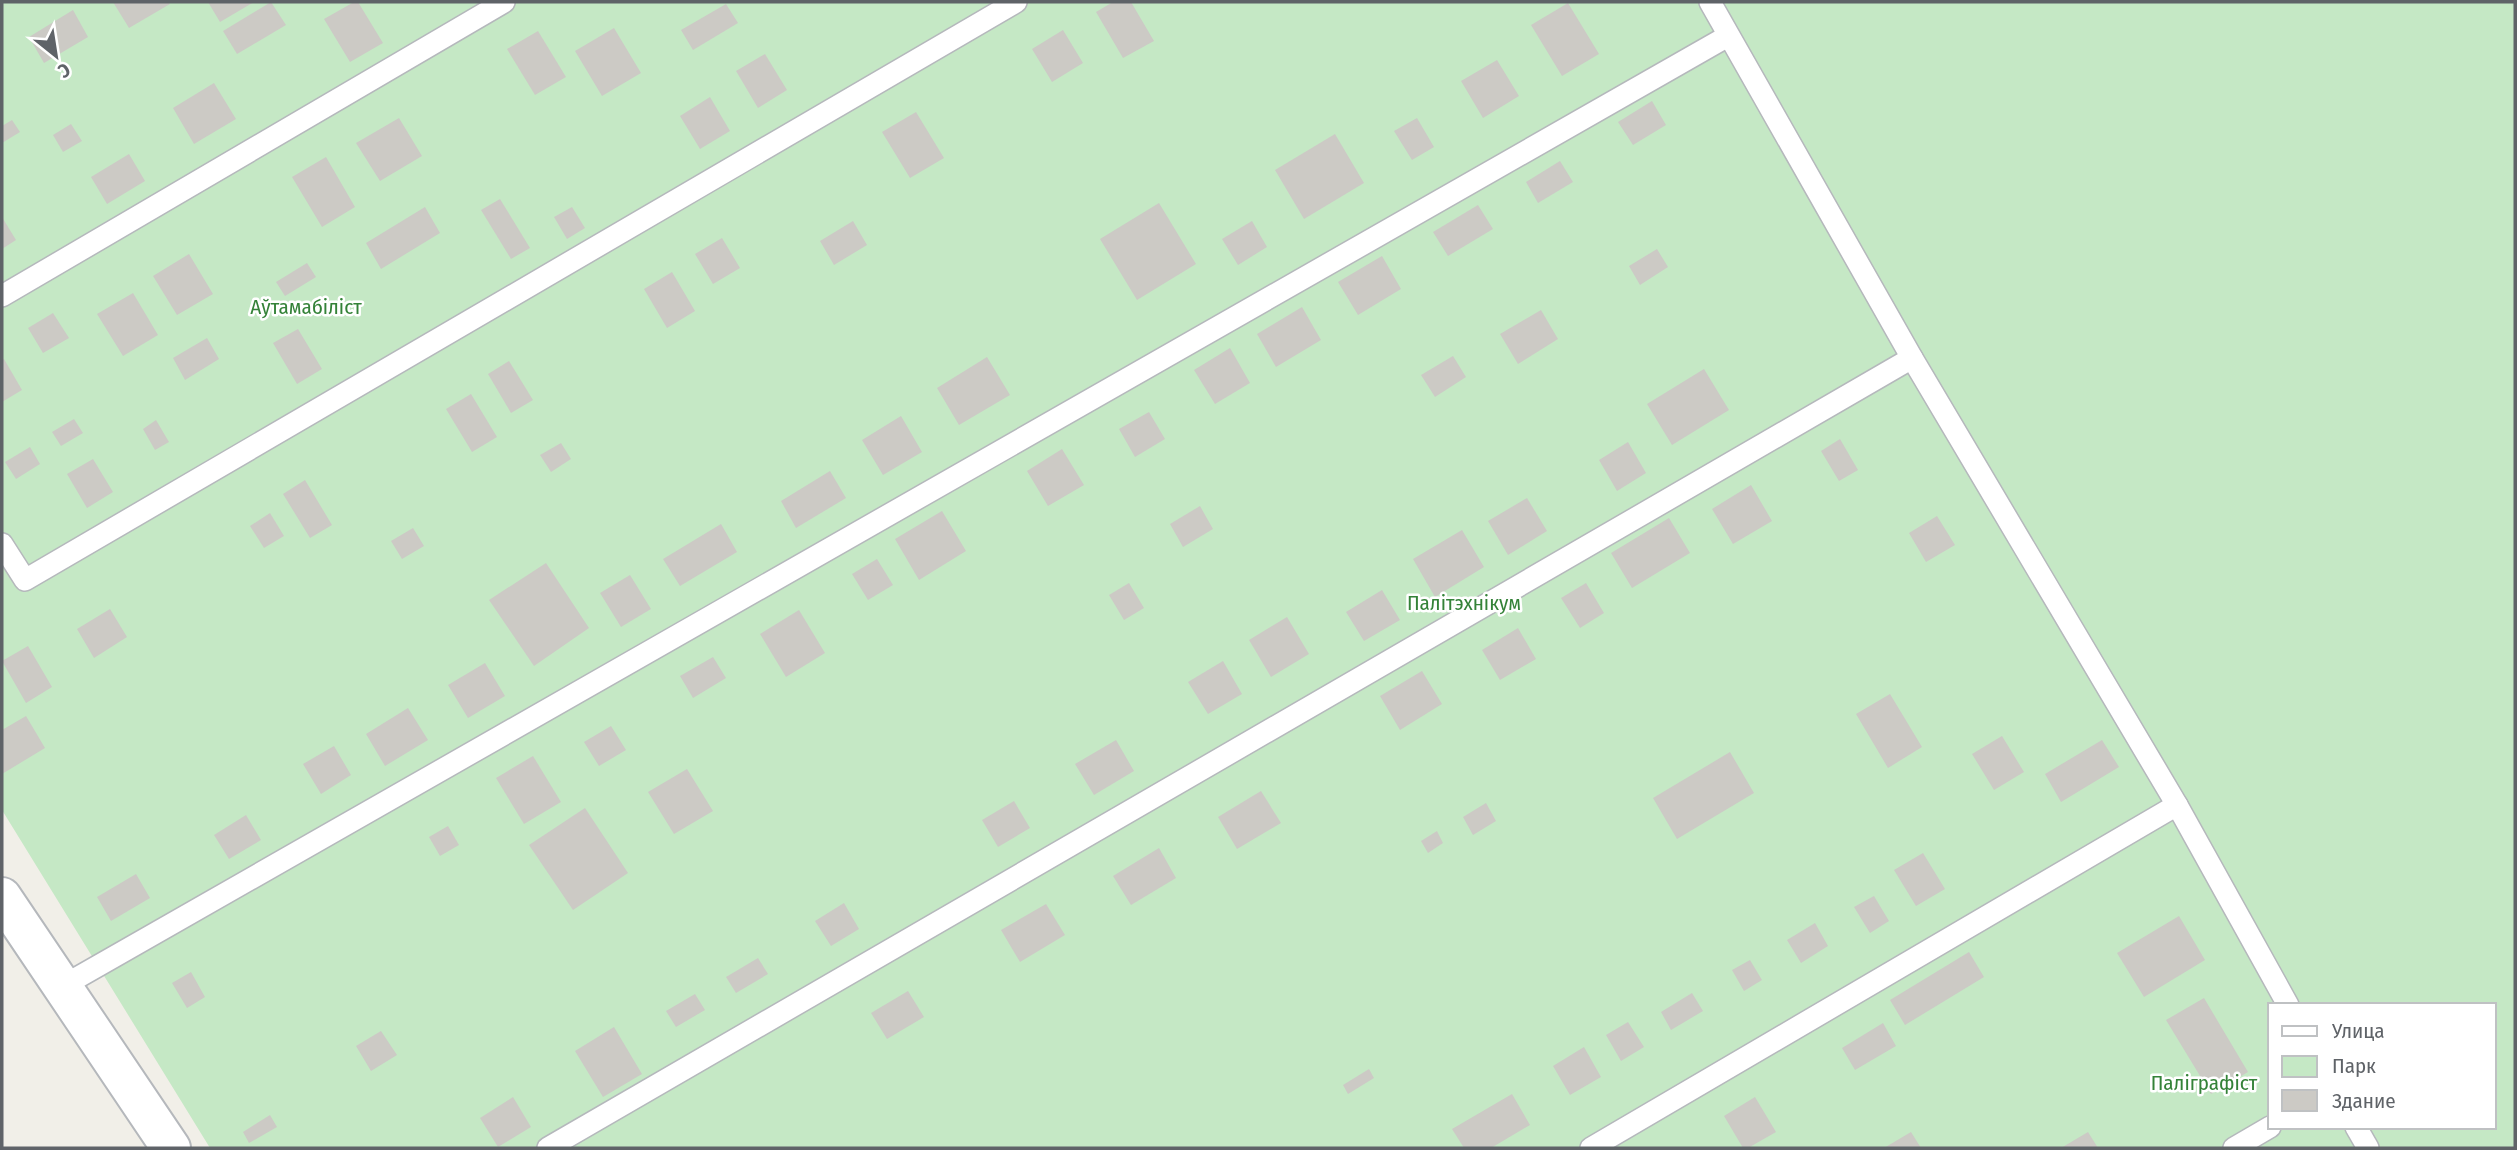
<svg xmlns="http://www.w3.org/2000/svg" width="2517" height="1150" font-family="'Fira Sans Condensed',sans-serif">
<style>
.green{fill:#c5e8c5;fill-rule:evenodd}
.building{fill:#cccac5}
.lines{fill:none;stroke-linecap:round;stroke-linejoin:round}
.service-casing{stroke:#b5b8bc;stroke-width:24}
.minor-casing{stroke:#b5b8bc;stroke-width:42}
.service{stroke:#fff;stroke-width:21}
.minor{stroke:#fff;stroke-width:38}
.labels{text-anchor:middle;stroke-width:5;stroke-linejoin:round;paint-order:stroke}
.park-label{font-size:21px;fill:#348238;stroke:#fff}
</style>
<rect width="100%" height="100%" fill="#f1efe8"/>
<path class="green" d="M 2,2 L 2515,2 L 2515,1148 L 210,1148 L 2,810 ZM 2270,1005 L 2494,1005 L 2494,1127 L 2270,1127 Z"/>
<g class="building">
<path d="M 113,2 L 168,2 L 170,4 L 129,28 Z"/>
<path d="M 208,2 L 254,2 L 220,22 Z"/>
<path d="M 271,2 L 286,25 L 237,54 L 223,31 Z"/>
<path d="M 354,2 L 358,2 L 383,43 L 350,62 L 324,19 Z"/>
<path d="M 1113,2 L 1131,2 L 1154,41 L 1123,58 L 1096,12 Z"/>
<path d="M 1568,3 L 1599,54 L 1562,76 L 1531,25 Z"/>
<path d="M 726,4 L 738,23 L 693,50 L 681,30 Z"/>
<path d="M 73,10 L 88,37 L 44,63 L 29,37 Z"/>
<path d="M 614,28 L 641,73 L 602,96 L 575,51 Z"/>
<path d="M 1063,30 L 1083,63 L 1052,82 L 1032,49 Z"/>
<path d="M 538,31 L 566,77 L 535,95 L 507,49 Z"/>
<path d="M 765,54 L 787,90 L 758,108 L 736,71 Z"/>
<path d="M 1497,60 L 1519,96 L 1483,118 L 1461,81 Z"/>
<path d="M 214,83 L 236,119 L 194,144 L 173,108 Z"/>
<path d="M 710,97 L 730,131 L 700,149 L 680,116 Z"/>
<path d="M 1652,101 L 1666,125 L 1633,145 L 1618,122 Z"/>
<path d="M 916,112 L 944,158 L 910,178 L 882,132 Z"/>
<path d="M 399,118 L 422,156 L 380,181 L 356,143 Z"/>
<path d="M 1417,118 L 1434,147 L 1412,160 L 1394,131 Z"/>
<path d="M 12,120 L 20,132 L 2,143 L 2,126 Z"/>
<path d="M 71,124 L 82,141 L 63,152 L 53,135 Z"/>
<path d="M 1335,134 L 1364,183 L 1304,219 L 1275,170 Z"/>
<path d="M 129,154 L 145,181 L 107,204 L 91,177 Z"/>
<path d="M 326,157 L 355,207 L 322,227 L 292,177 Z"/>
<path d="M 1560,161 L 1573,182 L 1538,203 L 1526,182 Z"/>
<path d="M 500,199 L 530,248 L 511,259 L 481,210 Z"/>
<path d="M 1159,203 L 1196,264 L 1137,300 L 1100,239 Z"/>
<path d="M 1478,205 L 1493,229 L 1448,256 L 1433,232 Z"/>
<path d="M 425,207 L 440,233 L 381,269 L 366,243 Z"/>
<path d="M 572,207 L 585,228 L 567,239 L 554,217 Z"/>
<path d="M 2,217 L 16,240 L 2,249 Z"/>
<path d="M 853,221 L 867,245 L 834,265 L 820,241 Z"/>
<path d="M 1252,221 L 1267,247 L 1238,265 L 1222,239 Z"/>
<path d="M 722,238 L 740,268 L 713,284 L 695,254 Z"/>
<path d="M 1657,249 L 1668,267 L 1640,285 L 1629,266 Z"/>
<path d="M 189,254 L 213,294 L 177,315 L 153,276 Z"/>
<path d="M 1382,256 L 1401,289 L 1358,315 L 1338,282 Z"/>
<path d="M 307,263 L 316,277 L 285,296 L 276,282 Z"/>
<path d="M 672,272 L 695,311 L 667,328 L 644,289 Z"/>
<path d="M 133,293 L 158,335 L 123,356 L 97,314 Z"/>
<path d="M 1302,307 L 1321,340 L 1276,367 L 1257,334 Z"/>
<path d="M 1541,310 L 1558,339 L 1518,364 L 1500,334 Z"/>
<path d="M 53,313 L 69,338 L 43,353 L 28,328 Z"/>
<path d="M 298,329 L 322,369 L 297,384 L 273,343 Z"/>
<path d="M 207,338 L 219,359 L 185,380 L 173,358 Z"/>
<path d="M 1230,348 L 1250,383 L 1215,404 L 1194,370 Z"/>
<path d="M 1453,356 L 1466,377 L 1435,397 L 1421,375 Z"/>
<path d="M 987,357 L 1010,395 L 959,425 L 937,388 Z"/>
<path d="M 4,359 L 22,390 L 2,402 L 2,360 Z"/>
<path d="M 509,361 L 533,400 L 511,413 L 488,374 Z"/>
<path d="M 1704,369 L 1729,410 L 1672,445 L 1647,404 Z"/>
<path d="M 471,394 L 497,437 L 472,452 L 446,409 Z"/>
<path d="M 1149,412 L 1165,439 L 1135,457 L 1119,429 Z"/>
<path d="M 901,416 L 922,452 L 883,475 L 862,440 Z"/>
<path d="M 74,419 L 83,433 L 61,446 L 52,432 Z"/>
<path d="M 156,420 L 169,442 L 155,450 L 143,429 Z"/>
<path d="M 1840,439 L 1858,470 L 1839,481 L 1821,451 Z"/>
<path d="M 1628,442 L 1646,473 L 1617,491 L 1599,460 Z"/>
<path d="M 561,443 L 571,459 L 551,472 L 540,455 Z"/>
<path d="M 30,447 L 40,464 L 16,479 L 5,462 Z"/>
<path d="M 1062,449 L 1084,485 L 1048,506 L 1027,471 Z"/>
<path d="M 93,459 L 113,492 L 87,508 L 67,474 Z"/>
<path d="M 830,471 L 846,498 L 796,528 L 781,501 Z"/>
<path d="M 305,480 L 332,525 L 310,538 L 283,494 Z"/>
<path d="M 1751,485 L 1772,521 L 1733,544 L 1712,509 Z"/>
<path d="M 1527,498 L 1547,531 L 1508,555 L 1488,521 Z"/>
<path d="M 1200,506 L 1213,529 L 1183,547 L 1170,524 Z"/>
<path d="M 942,511 L 966,551 L 919,580 L 895,539 Z"/>
<path d="M 270,513 L 284,536 L 264,548 L 250,526 Z"/>
<path d="M 1937,516 L 1955,545 L 1926,562 L 1909,533 Z"/>
<path d="M 1669,518 L 1690,553 L 1632,588 L 1611,553 Z"/>
<path d="M 721,524 L 737,552 L 680,586 L 663,559 Z"/>
<path d="M 413,528 L 424,546 L 402,559 L 391,541 Z"/>
<path d="M 1462,530 L 1484,567 L 1435,597 L 1413,559 Z"/>
<path d="M 877,559 L 893,585 L 868,600 L 852,574 Z"/>
<path d="M 546,563 L 589,628 L 534,666 L 489,600 Z"/>
<path d="M 630,575 L 651,609 L 621,627 L 600,593 Z"/>
<path d="M 1129,583 L 1144,608 L 1124,620 L 1109,595 Z"/>
<path d="M 1586,583 L 1604,613 L 1580,628 L 1561,598 Z"/>
<path d="M 1382,590 L 1400,620 L 1364,641 L 1346,612 Z"/>
<path d="M 110,609 L 127,637 L 94,658 L 77,629 Z"/>
<path d="M 799,610 L 825,653 L 786,677 L 760,634 Z"/>
<path d="M 1287,617 L 1309,654 L 1271,677 L 1249,640 Z"/>
<path d="M 1518,628 L 1536,659 L 1500,680 L 1482,650 Z"/>
<path d="M 28,646 L 52,687 L 26,703 L 2,661 Z"/>
<path d="M 713,657 L 726,678 L 693,698 L 680,676 Z"/>
<path d="M 1223,661 L 1242,694 L 1208,714 L 1188,682 Z"/>
<path d="M 485,663 L 505,696 L 468,718 L 448,685 Z"/>
<path d="M 1422,671 L 1442,704 L 1400,730 L 1380,696 Z"/>
<path d="M 1890,694 L 1922,747 L 1888,768 L 1856,714 Z"/>
<path d="M 408,708 L 428,740 L 385,766 L 366,734 Z"/>
<path d="M 26,716 L 45,748 L 2,774 L 2,730 Z"/>
<path d="M 611,726 L 626,750 L 599,766 L 584,742 Z"/>
<path d="M 2002,736 L 2024,772 L 1994,790 L 1972,754 Z"/>
<path d="M 1116,740 L 1134,771 L 1094,795 L 1075,764 Z"/>
<path d="M 2102,740 L 2119,767 L 2061,802 L 2045,774 Z"/>
<path d="M 334,746 L 351,775 L 321,794 L 303,764 Z"/>
<path d="M 1730,752 L 1754,793 L 1677,839 L 1653,798 Z"/>
<path d="M 533,756 L 561,802 L 524,824 L 496,778 Z"/>
<path d="M 687,769 L 713,811 L 674,834 L 648,792 Z"/>
<path d="M 1261,791 L 1281,823 L 1237,849 L 1218,817 Z"/>
<path d="M 1014,801 L 1030,828 L 998,847 L 982,820 Z"/>
<path d="M 1486,803 L 1496,821 L 1473,835 L 1463,817 Z"/>
<path d="M 585,808 L 628,873 L 573,910 L 529,845 Z"/>
<path d="M 246,815 L 261,840 L 229,859 L 214,835 Z"/>
<path d="M 448,826 L 459,845 L 440,856 L 429,837 Z"/>
<path d="M 1437,831 L 1443,843 L 1428,853 L 1421,841 Z"/>
<path d="M 1159,848 L 1176,878 L 1131,905 L 1113,876 Z"/>
<path d="M 1923,853 L 1945,889 L 1916,906 L 1894,870 Z"/>
<path d="M 136,874 L 150,898 L 111,921 L 97,897 Z"/>
<path d="M 1874,896 L 1889,921 L 1870,933 L 1854,907 Z"/>
<path d="M 844,903 L 859,929 L 831,946 L 815,921 Z"/>
<path d="M 1046,904 L 1065,935 L 1020,962 L 1001,930 Z"/>
<path d="M 2179,916 L 2205,960 L 2144,997 L 2117,953 Z"/>
<path d="M 1815,923 L 1828,946 L 1801,963 L 1787,940 Z"/>
<path d="M 1969,952 L 1984,977 L 1905,1025 L 1890,1000 Z"/>
<path d="M 758,958 L 768,974 L 736,993 L 726,977 Z"/>
<path d="M 1750,960 L 1762,980 L 1744,991 L 1732,970 Z"/>
<path d="M 191,972 L 205,997 L 187,1008 L 172,983 Z"/>
<path d="M 908,991 L 924,1017 L 887,1039 L 871,1013 Z"/>
<path d="M 1692,993 L 1703,1011 L 1671,1030 L 1661,1012 Z"/>
<path d="M 695,994 L 705,1010 L 676,1027 L 666,1011 Z"/>
<path d="M 2204,998 L 2248,1072 L 2211,1094 L 2166,1020 Z"/>
<path d="M 1628,1022 L 1644,1047 L 1621,1061 L 1606,1035 Z"/>
<path d="M 1883,1023 L 1896,1046 L 1855,1070 L 1842,1048 Z"/>
<path d="M 614,1027 L 642,1074 L 603,1097 L 575,1051 Z"/>
<path d="M 381,1031 L 397,1055 L 371,1071 L 356,1046 Z"/>
<path d="M 1584,1047 L 1601,1077 L 1570,1095 L 1553,1066 Z"/>
<path d="M 1369,1069 L 1374,1078 L 1348,1094 L 1343,1085 Z"/>
<path d="M 1512,1094 L 1530,1125 L 1491,1148 L 1464,1148 L 1452,1129 Z"/>
<path d="M 513,1097 L 531,1127 L 498,1147 L 480,1118 Z"/>
<path d="M 1755,1097 L 1776,1132 L 1748,1148 L 1743,1148 L 1724,1116 Z"/>
<path d="M 270,1115 L 277,1127 L 249,1143 L 243,1132 Z"/>
<path d="M 1911,1132 L 1921,1148 L 1884,1148 Z"/>
<path d="M 2088,1132 L 2098,1148 L 2061,1148 Z"/>
</g>
<g class="lines">
<defs>
<g id="service">
<path d="M 1710,2 L 1912,358 L 2177,805 L 2288,1005"/>
<path d="M 2,296 L 504,2"/>
<path d="M 2,544 L 25,580 L 1016,2"/>
<path d="M 61,987 L 1728,36"/>
<path d="M 2356,1127 L 2368,1148"/>
<path d="M 548,1148 L 1912,358"/>
<path d="M 1591,1148 L 2177,805"/>
<path d="M 2234,1148 L 2270,1127"/>
</g>
<path id="minor" d="M 2,897 L 171,1148"/>
</defs>
<use href="#service" class="service-casing"/>
<use href="#minor" class="minor-casing"/>
<use href="#service" class="service"/>
<use href="#minor" class="minor"/>
</g>
<g class="labels">
<g class="park-label">
<text x="306" y="314">Аўтамабіліст</text>
<text x="1464" y="610">Палітэхнікум</text>
<text x="2204" y="1090">Паліграфіст</text>
</g>
</g>
<rect width="2517" height="1150" fill="none" stroke="#5f6368" stroke-width="7"/>
<rect x="2268" y="1003" width="228" height="126" fill="#ffffff" stroke="#bfc1c3" stroke-width="2"/>
<rect x="2282" y="1026" width="35" height="10" fill="#ffffff" stroke="#bfc1c3" stroke-width="2"/>
<text x="2332" y="1038" font-size="21" fill="#5f6368">Улица</text>
<rect x="2282" y="1056" width="35" height="21" fill="#c5e8c5" stroke="#bfc1c3" stroke-width="2"/>
<text x="2332" y="1073" font-size="21" fill="#5f6368">Парк</text>
<rect x="2282" y="1090" width="35" height="21" fill="#cccac5" stroke="#bfc1c3" stroke-width="2"/>
<text x="2332" y="1108" font-size="21" fill="#5f6368">Здание</text>
<g transform="translate(56 56) rotate(150)" stroke="#ffffff" stroke-width="5" paint-order="stroke">
<path d="M0-5L12 26L0 18L-12 26Z" fill="#5f6368"/>
<text y="-10" font-size="19" font-weight="bold" text-anchor="middle" fill="#5f6368">С</text>
</g>
</svg>
